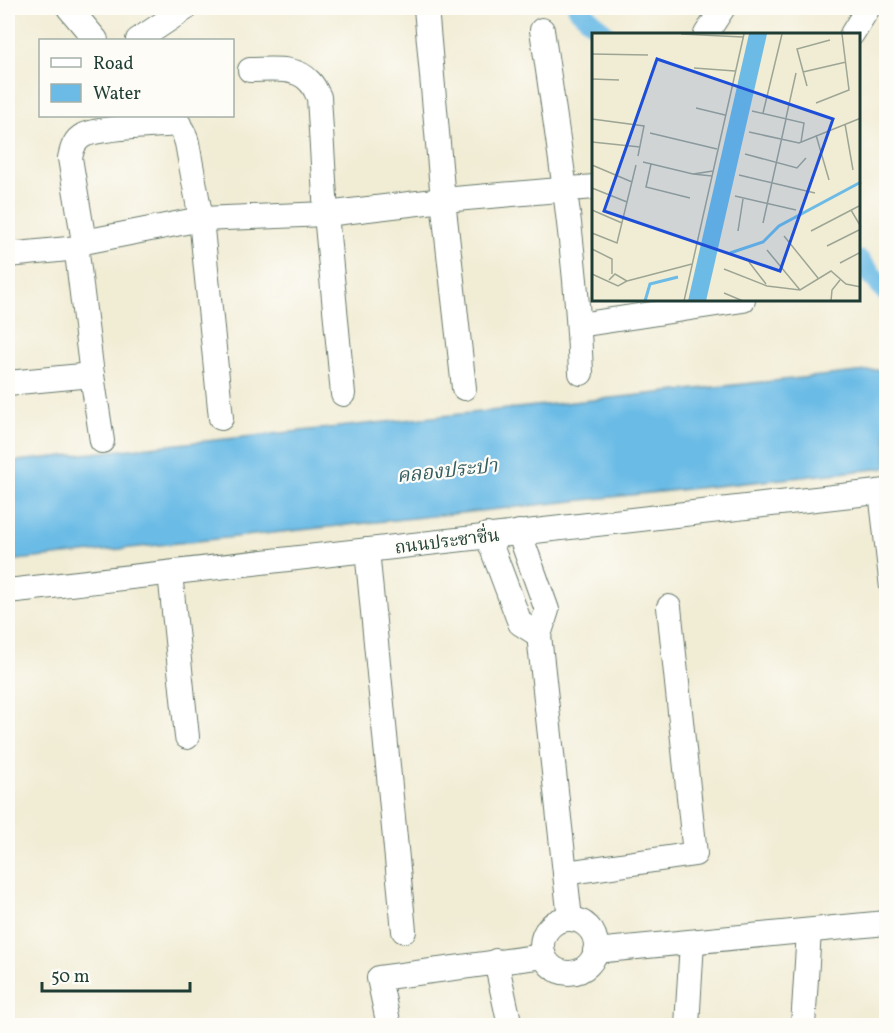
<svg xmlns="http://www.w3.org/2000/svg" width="894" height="1033" font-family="Vollkorn,'Noto Serif Thai',serif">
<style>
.water{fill:#6bbbe6;stroke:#457c8d;stroke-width:1.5}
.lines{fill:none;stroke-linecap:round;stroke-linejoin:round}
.canal{stroke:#6bbbe6;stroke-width:21}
.service-casing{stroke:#687a6c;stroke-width:14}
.minor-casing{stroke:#687a6c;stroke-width:26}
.service{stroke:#fff;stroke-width:12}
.minor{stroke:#fff;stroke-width:24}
.labels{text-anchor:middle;stroke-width:4.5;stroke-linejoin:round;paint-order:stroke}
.street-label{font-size:18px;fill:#1f3d34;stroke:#fdfcf7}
.water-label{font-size:20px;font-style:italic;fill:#325c60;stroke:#fdfcf7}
.inset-river{fill:none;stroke:#6bbbe6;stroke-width:3}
.inset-road{fill:none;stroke:#9da694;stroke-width:1.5}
.view{fill:#1d4ed8;fill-opacity:0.15;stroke:#1d4ed8;stroke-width:3}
.inset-edge{fill:none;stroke:#1f3d34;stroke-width:3}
</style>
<rect width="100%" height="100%" fill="#fdfcf7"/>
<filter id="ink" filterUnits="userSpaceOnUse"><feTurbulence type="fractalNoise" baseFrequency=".0167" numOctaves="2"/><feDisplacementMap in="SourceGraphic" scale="12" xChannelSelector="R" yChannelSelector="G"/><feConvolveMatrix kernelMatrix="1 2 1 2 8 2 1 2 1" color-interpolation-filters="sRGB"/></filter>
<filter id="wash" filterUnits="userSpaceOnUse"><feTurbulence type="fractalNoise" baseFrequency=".008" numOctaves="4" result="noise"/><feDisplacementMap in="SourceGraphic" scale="24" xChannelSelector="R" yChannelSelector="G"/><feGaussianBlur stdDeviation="1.35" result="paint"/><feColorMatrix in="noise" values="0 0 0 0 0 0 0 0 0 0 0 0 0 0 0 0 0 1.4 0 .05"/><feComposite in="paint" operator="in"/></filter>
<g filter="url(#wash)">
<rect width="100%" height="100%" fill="#f1ecd4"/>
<path class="water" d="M 886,369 L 886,468 L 8,561 L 8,462 Z"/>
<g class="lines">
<g class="canal">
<path d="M 578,8 L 605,34"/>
<path d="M 860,261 L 886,292"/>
</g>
</g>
</g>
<g filter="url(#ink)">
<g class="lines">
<defs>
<path id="service" d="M 875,492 L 886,588"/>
<g id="minor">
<path d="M 69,8 L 96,40"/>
<path d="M 426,8 L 443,200 L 464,388"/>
<path d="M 542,30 C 559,144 577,258 581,373"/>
<path d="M 706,34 L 723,8"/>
<path d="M 852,34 L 868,8"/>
<path d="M 138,40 L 186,8"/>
<path d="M 250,70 C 269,70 296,66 309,81 C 314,85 316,92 319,97 L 326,214 L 343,394"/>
<path d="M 168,116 C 178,123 184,130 187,143 L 201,219 L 221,418"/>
<path d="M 84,242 L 201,219 L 326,214 L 443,200 L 594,187"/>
<path d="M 8,255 L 78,248"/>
<path d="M 579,325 L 743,300"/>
<path d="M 8,383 L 92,375"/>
<path d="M 102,441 L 92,375 L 77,253 L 80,245 L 84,242 L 70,158 C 72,149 74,140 84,135 C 103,127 156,126 179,124"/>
<path d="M 487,535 L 520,623 L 539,635 L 547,610 L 519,532"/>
<path d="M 367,550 L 404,931"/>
<path d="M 170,573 L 187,737"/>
<path d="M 8,591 L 886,491"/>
<path d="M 539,635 L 570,919"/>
<path d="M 565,873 L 695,854 L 669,607"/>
<circle cx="569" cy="946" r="27"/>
<path d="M 595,951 L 886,923"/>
<path d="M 496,961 L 510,1026"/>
<path d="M 389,1026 L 379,978 L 544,956"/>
<path d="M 687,1026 L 692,942"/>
<path d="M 803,1026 L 809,931"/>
</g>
</defs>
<use href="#service" class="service-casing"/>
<use href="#minor" class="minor-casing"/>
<use href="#service" class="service"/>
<use href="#minor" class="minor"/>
</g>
</g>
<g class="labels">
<g class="street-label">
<text transform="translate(447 541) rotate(-7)" y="6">ถนนประชาชื่น</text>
</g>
<g class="water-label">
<text transform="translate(447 470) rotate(-6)" y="7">คลองประปา</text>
</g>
</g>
<g transform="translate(592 33)">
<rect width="268" height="268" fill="#f1ecd4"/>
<path d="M 157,1 L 175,1 L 114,268 L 96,268 Z" fill="#6bbbe6"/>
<path class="inset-river" d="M 138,220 L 171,209 L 187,193 L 269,149M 53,268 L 58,251 L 86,244"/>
<path class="inset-road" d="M 89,1 L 151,4M 0,21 L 56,22M 102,35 L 143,38M 211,39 L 254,29M 0,46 L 27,47M 215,53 L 205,16 L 238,7M 224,70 L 257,57 L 250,1M 104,75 L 133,82M 160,78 L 212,90 L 209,109M 171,80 L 190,1M 194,85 L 204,40M 0,86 L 52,93 L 46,123M 253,91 L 261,137M 157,99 L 207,110 L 269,85M 58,100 L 125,116M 224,102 L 237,147M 0,109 L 48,114M 153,121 L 205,135 L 214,125M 51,129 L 101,141M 59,131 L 54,154 L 98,165M 0,132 L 40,149M 147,142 L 223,160M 120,143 L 101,141 L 121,138M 0,155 L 35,169M 143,163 L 204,177M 0,177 L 30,190M 259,177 L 269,194M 171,190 L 194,86M 146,198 L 151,166M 219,198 L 269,172M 0,200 L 25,210 L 44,132M 192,203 L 226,245M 235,213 L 269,196M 0,216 L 20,226 L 20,241M 175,217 L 208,257M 157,229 L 174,251M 248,230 L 269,219M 132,236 L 175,253 L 208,257 L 239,238 L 254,251 L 269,254M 0,241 L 26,253 L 35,248 L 23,241 L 17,247M 35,248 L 100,231M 132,260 L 151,268M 92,268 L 152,1M 239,268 L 240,257 L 248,247"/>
<path class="view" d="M 65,26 L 241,86 L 188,238 L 12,178 Z"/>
<rect width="268" height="268" class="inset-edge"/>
</g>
<rect width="894" height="1033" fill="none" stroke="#fdfcf7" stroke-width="30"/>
<rect x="39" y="39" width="195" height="78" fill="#fdfcf7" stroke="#a4b0a9" stroke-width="1.5"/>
<rect x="51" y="58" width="30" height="9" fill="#ffffff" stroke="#a4b0a9" stroke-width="1.5"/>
<text x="93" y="69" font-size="18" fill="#1f3d34">Road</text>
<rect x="51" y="84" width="30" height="18" fill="#6bbbe6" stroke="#a4b0a9" stroke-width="1.5"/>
<text x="93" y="99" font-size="18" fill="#1f3d34">Water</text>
<path d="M42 982v9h148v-9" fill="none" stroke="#1f3d34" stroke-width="3"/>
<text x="51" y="982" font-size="18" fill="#1f3d34" stroke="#fdfcf7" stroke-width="4.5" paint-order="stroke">50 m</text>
</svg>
